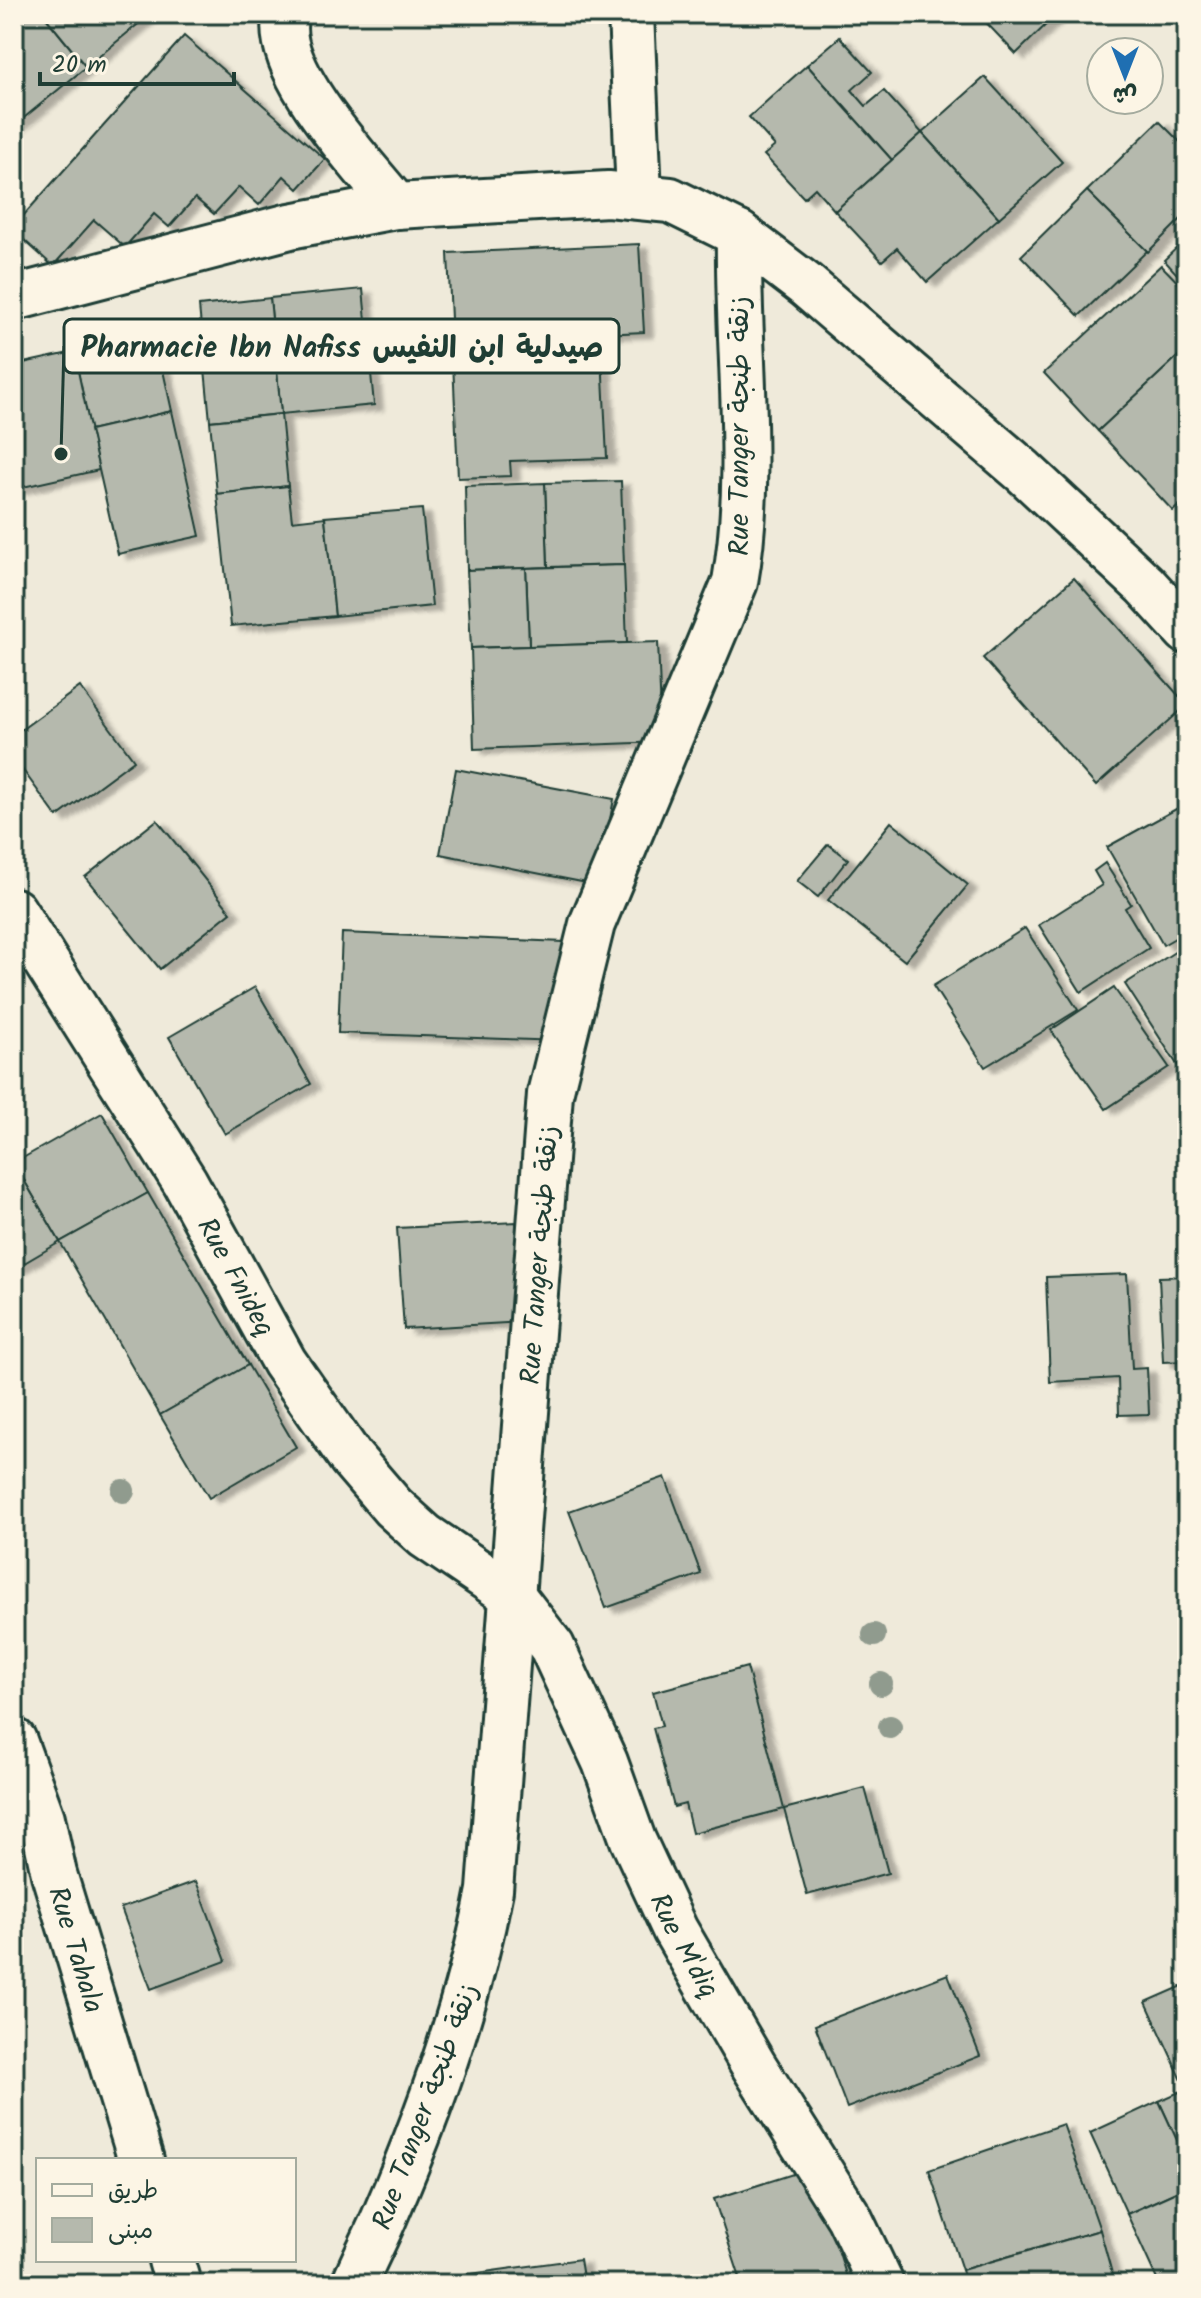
<svg xmlns="http://www.w3.org/2000/svg" width="1201" height="2298" font-family="Kalam,'Playpen Sans Arabic',sans-serif">
<style>
.building{fill:#b5b9ad;stroke:#1f3d34;stroke-width:2;filter:url(#shadow)}
.lines{fill:none;stroke-linecap:round;stroke-linejoin:round}
.minor-casing{stroke:#1f3d34;stroke-width:50}
.minor{stroke:#fcf5e5;stroke-width:44}
.tree{fill:#909b8e}
.labels{text-anchor:middle;stroke-width:6;stroke-linejoin:round;paint-order:stroke}
.street-label{font-size:28px;fill:#1f3d34;stroke:#fcf5e5}
.leader{fill:none;stroke:#1f3d34;stroke-width:3}
.callout-dot{fill:#1f3d34;stroke:#fcf5e5;stroke-width:3}
.callout{fill:#fcf5e5;stroke:#1f3d34;stroke-width:3}
.callout-label{font-size:30px;text-anchor:middle;font-weight:bold;fill:#1f3d34}
</style>
<defs>
<filter id="shadow"><feDropShadow dx="9" dy="5" stdDeviation="2" flood-color="#0004"/></filter>
</defs>
<rect width="100%" height="100%" fill="#efeada"/>
<filter id="ink" filterUnits="userSpaceOnUse"><feTurbulence type="fractalNoise" baseFrequency=".0125" numOctaves="2"/><feDisplacementMap in="SourceGraphic" scale="16" xChannelSelector="R" yChannelSelector="G"/><feConvolveMatrix kernelMatrix="1 2 1 2 8 2 1 2 1" color-interpolation-filters="sRGB"/></filter>
<g filter="url(#ink)">
<g class="building">
<path d="M 14,14 L 43,14 L 86,67 L 14,126 Z"/>
<path d="M 43,14 L 146,14 L 148,16 L 86,67 Z"/>
<path d="M 978,14 L 1057,14 L 1016,54 Z"/>
<path d="M 184,36 L 325,159 L 298,189 L 284,176 L 259,205 L 239,187 L 214,214 L 195,198 L 169,227 L 154,214 L 125,247 L 94,220 L 53,266 L 14,231 L 14,226 Z"/>
<path d="M 840,37 L 872,72 L 852,90 L 866,106 L 884,91 L 922,133 L 892,160 L 807,65 Z"/>
<path d="M 807,65 L 892,160 L 835,211 L 815,188 L 804,198 L 764,155 L 775,146 L 749,117 Z"/>
<path d="M 985,77 L 1062,162 L 999,218 L 922,133 Z"/>
<path d="M 1159,121 L 1187,149 L 1187,213 L 1148,252 L 1087,191 Z"/>
<path d="M 922,133 L 999,218 L 927,282 L 897,248 L 882,261 L 835,211 Z"/>
<path d="M 1087,191 L 1147,251 L 1079,316 L 1021,256 Z"/>
<path d="M 1187,238 L 1187,285 L 1164,260 Z"/>
<path d="M 639,244 L 644,332 L 452,341 L 448,253 Z"/>
<path d="M 1161,265 L 1187,292 L 1187,307 L 1178,315 L 1187,326 L 1187,348 L 1098,431 L 1044,373 Z"/>
<path d="M 363,289 L 374,405 L 281,414 L 270,298 Z"/>
<path d="M 270,298 L 281,414 L 210,421 L 199,306 Z"/>
<path d="M 155,334 L 172,411 L 90,430 L 74,352 Z"/>
<path d="M 1187,348 L 1187,498 L 1173,511 L 1098,431 Z"/>
<path d="M 74,352 L 99,470 L 14,489 L 14,365 Z"/>
<path d="M 602,355 L 607,458 L 510,461 L 511,476 L 458,478 L 453,361 Z"/>
<path d="M 172,411 L 200,536 L 118,554 L 90,430 Z"/>
<path d="M 281,414 L 288,486 L 217,494 L 210,421 Z"/>
<path d="M 621,481 L 624,565 L 548,567 L 545,483 Z"/>
<path d="M 545,483 L 548,567 L 467,570 L 465,486 Z"/>
<path d="M 288,486 L 292,521 L 325,517 L 335,616 L 231,626 L 217,494 Z"/>
<path d="M 422,509 L 432,606 L 335,616 L 325,517 Z"/>
<path d="M 624,565 L 627,643 L 529,646 L 526,568 Z"/>
<path d="M 526,568 L 529,646 L 471,648 L 467,570 Z"/>
<path d="M 1074,578 L 1187,705 L 1096,786 L 983,658 Z"/>
<path d="M 658,642 L 662,742 L 474,749 L 471,648 Z"/>
<path d="M 80,687 L 134,760 L 57,817 L 14,758 L 14,735 Z"/>
<path d="M 456,769 L 614,799 L 597,885 L 440,854 Z"/>
<path d="M 1187,803 L 1187,931 L 1163,945 L 1107,847 Z"/>
<path d="M 157,820 L 231,912 L 160,969 L 85,877 Z"/>
<path d="M 891,822 L 968,885 L 905,961 L 828,900 Z"/>
<path d="M 828,844 L 848,859 L 818,897 L 797,881 Z"/>
<path d="M 1105,863 L 1131,904 L 1125,908 L 1149,948 L 1081,992 L 1039,925 L 1102,885 L 1094,871 Z"/>
<path d="M 1025,928 L 1078,1010 L 985,1067 L 933,986 Z"/>
<path d="M 342,933 L 565,942 L 561,1041 L 338,1033 Z"/>
<path d="M 1187,944 L 1187,1060 L 1178,1066 L 1125,984 Z"/>
<path d="M 255,987 L 311,1084 L 225,1134 L 169,1037 Z"/>
<path d="M 1114,988 L 1169,1067 L 1106,1109 L 1051,1030 Z"/>
<path d="M 102,1113 L 148,1193 L 60,1242 L 14,1163 Z"/>
<path d="M 14,1163 L 60,1242 L 14,1269 Z"/>
<path d="M 148,1193 L 248,1365 L 160,1415 L 60,1242 Z"/>
<path d="M 516,1222 L 522,1322 L 404,1329 L 397,1228 Z"/>
<path d="M 1127,1274 L 1132,1369 L 1147,1368 L 1149,1414 L 1119,1415 L 1118,1378 L 1050,1382 L 1046,1277 Z"/>
<path d="M 1187,1276 L 1187,1361 L 1163,1362 L 1159,1277 Z"/>
<path d="M 248,1365 L 296,1447 L 209,1498 L 160,1415 Z"/>
<path d="M 665,1477 L 701,1574 L 606,1608 L 569,1511 Z"/>
<path d="M 747,1667 L 784,1809 L 692,1833 L 685,1804 L 674,1807 L 653,1728 L 662,1726 L 653,1692 Z"/>
<path d="M 865,1788 L 888,1873 L 807,1895 L 784,1809 Z"/>
<path d="M 196,1881 L 226,1961 L 151,1989 L 121,1908 Z"/>
<path d="M 948,1974 L 980,2056 L 847,2108 L 815,2025 Z"/>
<path d="M 1187,1984 L 1187,2089 L 1186,2089 L 1146,2002 Z"/>
<path d="M 1186,2089 L 1187,2089 L 1187,2162 L 1159,2101 Z"/>
<path d="M 1159,2101 L 1187,2162 L 1187,2187 L 1127,2214 L 1090,2133 Z"/>
<path d="M 1063,2124 L 1100,2230 L 962,2270 L 929,2170 Z"/>
<path d="M 812,2168 L 849,2284 L 742,2284 L 714,2199 Z"/>
<path d="M 1187,2187 L 1187,2284 L 1159,2284 L 1127,2214 Z"/>
<path d="M 1100,2230 L 1115,2284 L 966,2284 L 962,2270 Z"/>
<path d="M 580,2259 L 584,2284 L 419,2284 L 419,2281 Z"/>
</g>
<g class="lines">
<defs>
<g id="minor">
<path d="M 286,14 C 270,69 363,164 396,206"/>
<path d="M 631,14 L 639,194"/>
<path d="M 14,298 L 290,226 L 396,206 L 608,194 L 670,200 L 739,234 L 806,285 L 1023,471 L 1145,585 L 1187,631"/>
<path id="s1" d="M 14,911 L 185,1182 L 284,1362 L 351,1458 L 393,1507 L 425,1536 L 512,1595 L 552,1647 L 605,1762 L 633,1840 L 675,1930 L 754,2066 L 849,2217 L 881,2284"/>
<path id="s2" d="M 14,1741 L 42,1818 L 54,1874 L 141,2160"/>
<path d="M 171,2260 L 178,2284"/>
<path d="M 354,2284 C 364,2259 377,2236 387,2211 C 432,2107 469,2001 490,1890 L 550,1094 L 592,924 L 735,582 C 755,469 737,349 739,234"/>
</g>
</defs>
<use href="#minor" class="minor-casing"/>
<use href="#minor" class="minor"/>
</g>
<g class="tree">
<circle cx="123" cy="1491" r="12"/>
<circle cx="874" cy="1635" r="12"/>
<circle cx="881" cy="1684" r="12"/>
<circle cx="890" cy="1727" r="12"/>
</g>
</g>
<g class="labels">
<g class="street-label">
<text transform="translate(738 426) rotate(-90)" y="10">Rue Tanger زنقة طنجة</text>
<text transform="translate(538 1255) rotate(-86)" y="10">Rue Tanger زنقة طنجة</text>
<text dy="10" stroke="none"><textPath href="#s1" startOffset="428">Rue Fnideq</textPath></text>
<text dy="10" stroke="none"><textPath href="#s1" startOffset="1248">Rue M'diq</textPath></text>
<text dy="10" stroke="none"><textPath href="#s2" startOffset="218">Rue Tahala</textPath></text>
<text transform="translate(424 2106) rotate(-70)" y="10">Rue Tanger زنقة طنجة</text>
</g>
</g>
<path class="leader" d="M61 454L64 346"/>
<circle class="callout-dot" cx="61" cy="454" r="8"/>
<rect class="callout" x="64" y="319" width="555" height="54" rx="8"/>
<g class="callout-label">
<text x="342" y="357">Pharmacie Ibn Nafiss صيدلية ابن النفيس</text>
</g>
<rect width="1201" height="2298" fill="none" stroke="#fcf5e5" stroke-width="48"/>
<rect x="24" y="24" width="1153" height="2250" fill="none" stroke="#1f3d34" stroke-width="3" filter="url(#ink)"/>
<rect x="36" y="2158" width="260" height="104" fill="#fcf5e5" stroke="#a4ab9e" stroke-width="2"/>
<rect x="52" y="2184" width="40" height="12" fill="#fcf5e5" stroke="#a4ab9e" stroke-width="2"/>
<text x="108" y="2198" font-size="24" fill="#1f3d34">طريق</text>
<rect x="52" y="2218" width="40" height="24" fill="#b5b9ad" stroke="#a4ab9e" stroke-width="2"/>
<text x="108" y="2238" font-size="24" fill="#1f3d34">مبنى</text>
<g transform="translate(1125 76) rotate(180)"><circle r="38" fill="#fcf5e5" stroke="#a4ab9e" stroke-width="2"/>
<path d="M0-6L14 30L0 20L-14 30Z" fill="#1f6fb2"/>
<text y="-12" font-size="22" font-weight="bold" text-anchor="middle" fill="#1f3d34">ش</text>
</g>
<path d="M40 72v12h194v-12" fill="none" stroke="#1f3d34" stroke-width="4"/>
<text x="52" y="72" font-size="24" fill="#1f3d34" stroke="#fcf5e5" stroke-width="6" paint-order="stroke">20 m</text>
</svg>
